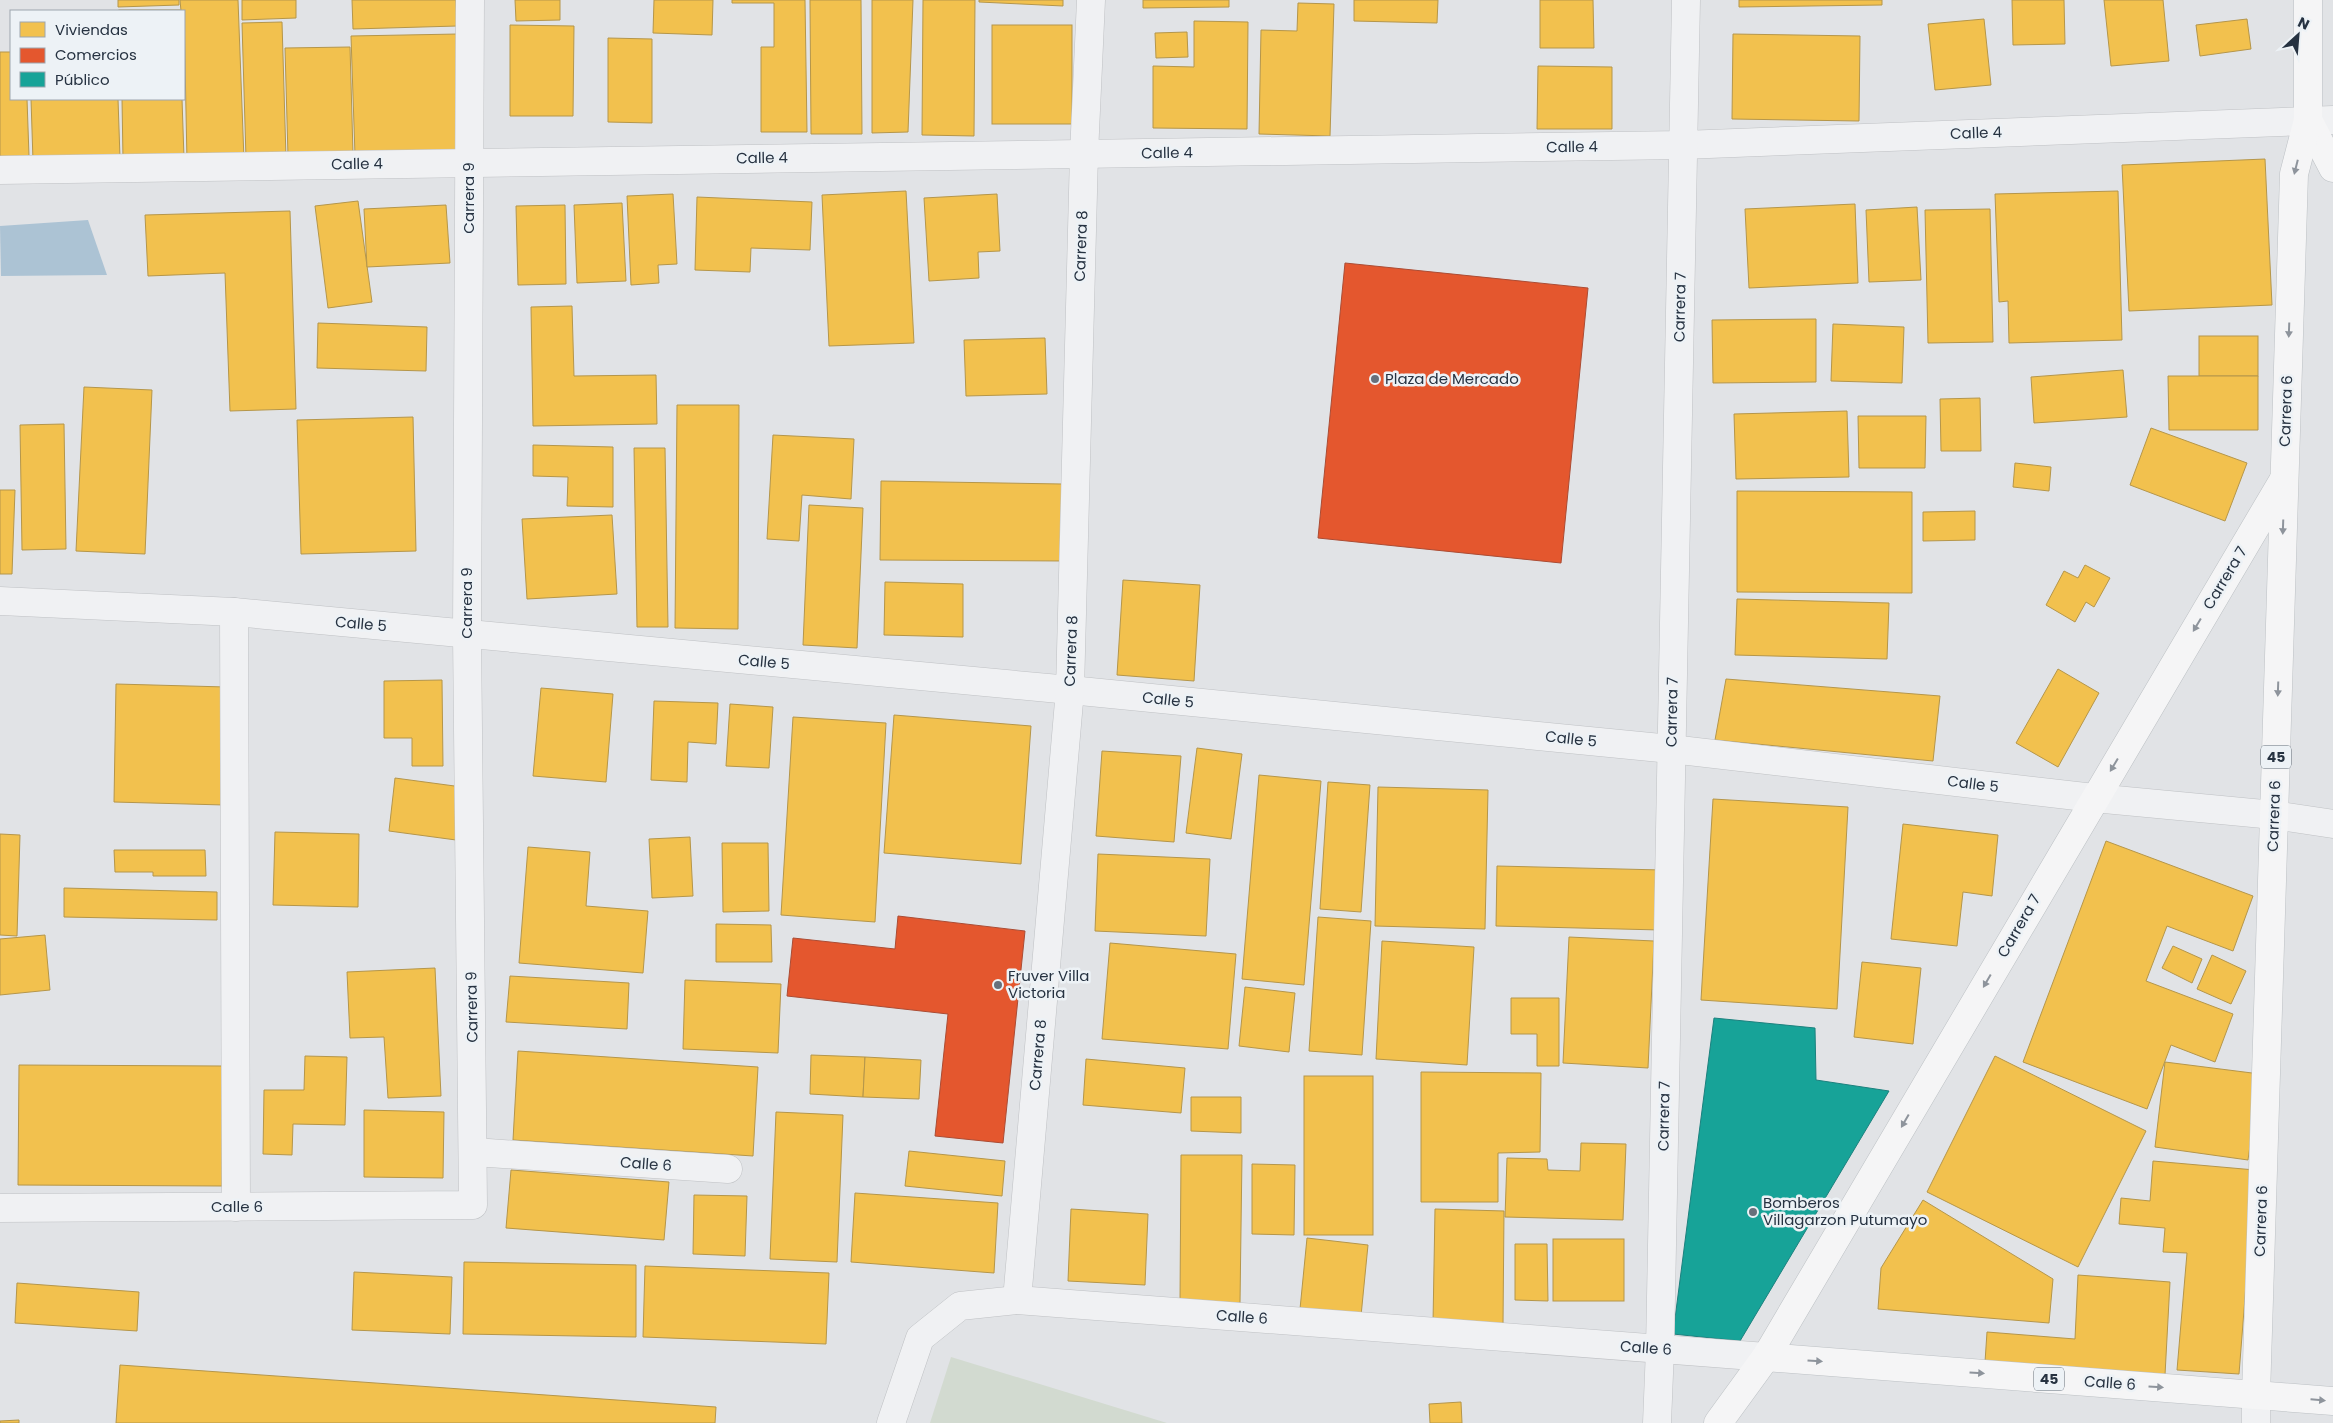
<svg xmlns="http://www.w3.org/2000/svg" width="2333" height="1423" font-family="Poppins,sans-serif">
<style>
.green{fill:#d2dad0}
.water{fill:#acc3d4}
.homes{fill:#f2c14e;stroke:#b5964a}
.shops{fill:#e4572e;stroke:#ab4c34}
.public{fill:#17a398;stroke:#1c817e}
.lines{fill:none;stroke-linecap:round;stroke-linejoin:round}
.minor-casing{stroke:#bfc1c4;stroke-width:29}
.major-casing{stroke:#bcc0c4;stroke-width:29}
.minor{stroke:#f0f1f3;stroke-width:28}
.major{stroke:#f5f5f6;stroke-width:28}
.oneway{fill:#8e949c}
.poi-dot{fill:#67707b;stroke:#edf2f6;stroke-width:2}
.labels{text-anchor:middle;stroke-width:5;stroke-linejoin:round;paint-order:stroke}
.shield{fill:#edf2f6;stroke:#626c77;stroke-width:1}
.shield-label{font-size:14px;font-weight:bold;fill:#263241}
.street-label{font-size:15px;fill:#263241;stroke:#edf2f6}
.poi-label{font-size:15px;fill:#263241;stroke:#edf2f6;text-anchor:start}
</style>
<rect width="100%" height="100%" fill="#e1e3e6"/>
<path class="green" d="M 951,1357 L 1167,1423 L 930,1423 Z"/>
<path class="water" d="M 88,220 L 107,275 L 1,276 L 0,226 Z"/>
<g class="homes">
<path d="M 118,0 L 179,0 L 179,5 L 118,7 Z"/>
<path d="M 180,0 L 238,0 L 244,160 L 187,162 L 184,11 L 181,11 Z"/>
<path d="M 242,0 L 296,0 L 296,18 L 242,20 Z"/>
<path d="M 352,0 L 456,0 L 457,26 L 353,29 Z"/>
<path d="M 515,0 L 560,0 L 560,20 L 516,21 Z"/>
<path d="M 654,0 L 713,0 L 712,35 L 653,33 Z"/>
<path d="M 732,0 L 805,0 L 807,132 L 761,132 L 761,47 L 774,47 L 774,3 L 732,3 Z"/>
<path d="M 810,0 L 861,0 L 862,134 L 811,134 Z"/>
<path d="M 872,0 L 913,0 L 908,132 L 872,133 Z"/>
<path d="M 923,0 L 975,0 L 974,136 L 922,135 Z"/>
<path d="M 979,0 L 1063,0 L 1063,6 L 979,2 Z"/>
<path d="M 1143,0 L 1229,0 L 1229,7 L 1143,8 Z"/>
<path d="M 1354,0 L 1438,0 L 1437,23 L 1354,21 Z"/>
<path d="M 1540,0 L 1593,0 L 1594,48 L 1540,48 Z"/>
<path d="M 1739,0 L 1882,0 L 1882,5 L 1739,7 Z"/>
<path d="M 2012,0 L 2064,0 L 2065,44 L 2013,45 Z"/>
<path d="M 2104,0 L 2163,0 L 2169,61 L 2111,66 Z"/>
<path d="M 1298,3 L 1334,4 L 1330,136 L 1259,134 L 1261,30 L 1297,31 Z"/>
<rect x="119" y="10" width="61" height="1"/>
<path d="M 1984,19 L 1991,85 L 1935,90 L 1928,24 Z"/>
<path d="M 2247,19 L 2251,49 L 2200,56 L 2196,25 Z"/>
<path d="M 1194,21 L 1248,22 L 1247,129 L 1153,128 L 1153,66 L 1194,67 Z"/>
<path d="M 282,22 L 286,158 L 246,158 L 242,23 Z"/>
<path d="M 510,25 L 574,26 L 573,116 L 510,116 Z"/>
<rect x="992" y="25" width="80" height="99"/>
<path d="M 1187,32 L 1188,57 L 1156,58 L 1155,33 Z"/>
<path d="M 458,34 L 462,153 L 355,155 L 351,36 Z"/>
<path d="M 1733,34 L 1860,36 L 1859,121 L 1732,119 Z"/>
<path d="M 608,38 L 652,39 L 652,123 L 608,122 Z"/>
<path d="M 350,47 L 353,154 L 288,156 L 285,48 Z"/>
<path d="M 0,52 L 11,52 L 11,99 L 27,99 L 29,156 L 0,157 Z"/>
<path d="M 1538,66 L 1612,67 L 1612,129 L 1537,129 Z"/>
<path d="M 31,99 L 118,99 L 120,158 L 33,161 Z"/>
<path d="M 122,99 L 182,99 L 184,158 L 123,159 Z"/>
<path d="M 2265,159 L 2272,305 L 2129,311 L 2122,165 Z"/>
<path d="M 906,191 L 914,343 L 829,346 L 822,195 Z"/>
<path d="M 2118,191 L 2122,340 L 2009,343 L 2008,301 L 1999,302 L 1995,194 Z"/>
<path d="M 673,194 L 677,264 L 658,265 L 659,283 L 631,285 L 627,196 Z"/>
<path d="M 997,194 L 1000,251 L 978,252 L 979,278 L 929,281 L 924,198 Z"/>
<path d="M 697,197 L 812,202 L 810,250 L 751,248 L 750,272 L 695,270 Z"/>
<path d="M 358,201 L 372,302 L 328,308 L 315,206 Z"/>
<path d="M 622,203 L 626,281 L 577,283 L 574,205 Z"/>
<path d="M 1855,204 L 1858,283 L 1749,288 L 1745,209 Z"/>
<path d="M 446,205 L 450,263 L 367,267 L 364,209 Z"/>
<path d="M 565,205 L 566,284 L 518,285 L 516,206 Z"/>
<path d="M 1917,207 L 1921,280 L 1869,282 L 1866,210 Z"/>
<path d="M 1990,209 L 1993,342 L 1928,343 L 1925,210 Z"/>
<path d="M 290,211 L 296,409 L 230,411 L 225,273 L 148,276 L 145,215 Z"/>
<path d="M 572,306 L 574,376 L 656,375 L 657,424 L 533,426 L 531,307 Z"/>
<path d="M 1816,319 L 1816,382 L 1713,383 L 1712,320 Z"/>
<path d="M 318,323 L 427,327 L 426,371 L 317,368 Z"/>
<path d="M 1833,324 L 1904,327 L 1902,383 L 1831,381 Z"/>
<rect x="2199" y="336" width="59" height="40"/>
<path d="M 1045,338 L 1047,394 L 966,396 L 964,340 Z"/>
<path d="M 2123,370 L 2127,417 L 2034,423 L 2031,377 Z"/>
<path d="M 2168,376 L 2258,376 L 2258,430 L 2169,430 Z"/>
<path d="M 84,387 L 152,390 L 145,554 L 76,551 Z"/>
<path d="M 1980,398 L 1981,451 L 1941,451 L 1940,399 Z"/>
<path d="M 677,405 L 739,405 L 738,629 L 675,628 Z"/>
<path d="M 1847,411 L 1849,477 L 1736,479 L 1734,414 Z"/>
<path d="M 1858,416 L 1926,416 L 1925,468 L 1859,468 Z"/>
<path d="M 413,417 L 416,551 L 301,554 L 297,420 Z"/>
<path d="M 64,424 L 66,549 L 22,550 L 20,425 Z"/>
<path d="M 2151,428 L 2247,463 L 2225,521 L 2130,485 Z"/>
<path d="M 773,435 L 854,439 L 851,499 L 802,495 L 799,541 L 767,539 Z"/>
<path d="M 533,445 L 613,447 L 613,507 L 567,506 L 568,477 L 533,476 Z"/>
<path d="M 634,448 L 665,448 L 668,627 L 637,627 Z"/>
<path d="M 2015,463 L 2051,467 L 2049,491 L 2013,487 Z"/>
<path d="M 881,481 L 1062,484 L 1064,561 L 880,560 Z"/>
<path d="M 0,490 L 15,490 L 12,574 L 0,574 Z"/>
<path d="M 1737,491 L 1912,492 L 1912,593 L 1737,592 Z"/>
<path d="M 809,505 L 863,508 L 857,648 L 803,645 Z"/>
<path d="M 1975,511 L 1975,540 L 1923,541 L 1923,512 Z"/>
<path d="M 612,515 L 617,594 L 527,599 L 522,519 Z"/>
<path d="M 2085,565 L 2110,578 L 2094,607 L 2086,602 L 2075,622 L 2046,605 L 2064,571 L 2078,578 Z"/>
<path d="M 1123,580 L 1200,585 L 1194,681 L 1117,675 Z"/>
<path d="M 885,582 L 963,584 L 963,637 L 884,635 Z"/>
<path d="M 1737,599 L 1889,603 L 1887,659 L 1735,655 Z"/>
<path d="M 2058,669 L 2099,693 L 2058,767 L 2016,743 Z"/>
<path d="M 1726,679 L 1940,696 L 1933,761 L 1715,740 Z"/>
<path d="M 442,680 L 443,766 L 412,766 L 412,738 L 384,738 L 384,681 Z"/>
<path d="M 116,684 L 226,687 L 224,805 L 114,802 Z"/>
<path d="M 541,688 L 613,694 L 606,782 L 533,776 Z"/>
<path d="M 654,701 L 718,703 L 716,744 L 688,742 L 687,782 L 651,780 Z"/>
<path d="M 730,704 L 773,707 L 769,768 L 726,766 Z"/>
<path d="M 894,715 L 1031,726 L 1021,864 L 884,853 Z"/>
<path d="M 793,717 L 886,723 L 875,922 L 781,915 Z"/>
<path d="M 1197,748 L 1242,754 L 1231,839 L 1186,833 Z"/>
<path d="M 1102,751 L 1181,756 L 1174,842 L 1096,836 Z"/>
<path d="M 1259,775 L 1321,781 L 1304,985 L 1242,979 Z"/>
<path d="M 395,778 L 462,787 L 456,840 L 389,831 Z"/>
<path d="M 1328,782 L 1370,785 L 1361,912 L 1320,909 Z"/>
<path d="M 1378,787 L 1488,790 L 1485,929 L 1375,926 Z"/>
<path d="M 1713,799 L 1848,807 L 1837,1009 L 1701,1000 Z"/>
<path d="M 1903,824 L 1998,835 L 1992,896 L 1963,892 L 1957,946 L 1891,939 Z"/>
<path d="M 275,832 L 359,834 L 358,907 L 273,905 Z"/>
<path d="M 0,834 L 20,835 L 17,936 L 0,935 Z"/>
<path d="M 690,837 L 693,896 L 652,898 L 649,839 Z"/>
<path d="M 2106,841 L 2253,896 L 2233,951 L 2167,926 L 2146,981 L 2233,1014 L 2215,1062 L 2171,1045 L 2147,1109 L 2023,1062 Z"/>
<path d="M 722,843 L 768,843 L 769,911 L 723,912 Z"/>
<path d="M 528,847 L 590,852 L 586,906 L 648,911 L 643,973 L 519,963 Z"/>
<path d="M 114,850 L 205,850 L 206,876 L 153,876 L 153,872 L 115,872 Z"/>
<path d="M 1098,854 L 1210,859 L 1206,936 L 1095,931 Z"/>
<path d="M 1497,866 L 1662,870 L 1661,930 L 1496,926 Z"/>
<path d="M 64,888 L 217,892 L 217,920 L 64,917 Z"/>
<path d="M 1318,917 L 1371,921 L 1362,1055 L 1309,1051 Z"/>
<path d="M 716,924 L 771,925 L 772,962 L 716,962 Z"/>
<path d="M 45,935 L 50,990 L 0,995 L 0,939 Z"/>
<path d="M 1569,937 L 1654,941 L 1648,1068 L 1563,1063 Z"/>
<path d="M 1382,941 L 1474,947 L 1467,1065 L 1376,1059 Z"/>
<path d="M 1110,943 L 1236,954 L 1228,1049 L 1102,1039 Z"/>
<path d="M 2173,946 L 2202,959 L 2192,983 L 2162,968 Z"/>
<path d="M 2212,955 L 2246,971 L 2231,1004 L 2197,989 Z"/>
<path d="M 1862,962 L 1921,968 L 1913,1044 L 1854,1037 Z"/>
<path d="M 435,968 L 441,1096 L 388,1098 L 384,1037 L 350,1038 L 347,972 Z"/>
<path d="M 510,976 L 629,983 L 627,1029 L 506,1022 Z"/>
<path d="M 685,980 L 781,984 L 778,1053 L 683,1049 Z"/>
<path d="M 1245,987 L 1295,993 L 1289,1052 L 1239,1046 Z"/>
<path d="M 1511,998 L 1559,998 L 1559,1066 L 1537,1066 L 1537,1034 L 1511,1034 Z"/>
<path d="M 518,1051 L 758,1067 L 753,1156 L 513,1140 Z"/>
<path d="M 811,1055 L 865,1057 L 863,1097 L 810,1094 Z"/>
<path d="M 305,1056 L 347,1057 L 345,1125 L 293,1124 L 292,1155 L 263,1154 L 264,1090 L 304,1090 Z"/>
<path d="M 1995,1056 L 2146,1131 L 2078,1267 L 1927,1192 Z"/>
<path d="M 865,1057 L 921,1060 L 919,1099 L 863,1097 Z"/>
<path d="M 1086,1059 L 1185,1068 L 1181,1113 L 1083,1105 Z"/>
<path d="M 2165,1062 L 2260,1074 L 2248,1160 L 2155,1147 Z"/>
<path d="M 19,1065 L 222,1066 L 222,1186 L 18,1185 Z"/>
<path d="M 1421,1072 L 1541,1073 L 1540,1152 L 1498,1153 L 1498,1202 L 1421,1202 Z"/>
<rect x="1304" y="1076" width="69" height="159"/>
<path d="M 1191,1097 L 1241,1097 L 1241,1133 L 1191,1131 Z"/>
<path d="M 364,1110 L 444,1112 L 443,1178 L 364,1177 Z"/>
<path d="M 776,1112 L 843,1115 L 837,1262 L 770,1259 Z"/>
<path d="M 1581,1143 L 1626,1144 L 1623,1220 L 1505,1217 L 1507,1158 L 1547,1159 L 1548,1170 L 1580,1171 Z"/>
<path d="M 909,1151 L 1005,1161 L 1002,1196 L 905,1186 Z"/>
<path d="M 1181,1155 L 1242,1155 L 1240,1303 L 1180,1303 Z"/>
<path d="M 2153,1161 L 2255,1170 L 2239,1374 L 2177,1370 L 2187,1253 L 2163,1252 L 2165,1228 L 2119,1224 L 2121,1198 L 2150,1201 Z"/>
<path d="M 1252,1164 L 1295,1165 L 1294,1235 L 1252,1234 Z"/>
<path d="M 511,1170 L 669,1182 L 664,1240 L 506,1228 Z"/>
<path d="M 855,1193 L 998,1203 L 994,1273 L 851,1262 Z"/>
<path d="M 694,1195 L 747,1196 L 745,1256 L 693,1254 Z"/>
<path d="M 1923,1200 L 2053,1279 L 2049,1323 L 1878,1309 L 1881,1268 Z"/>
<path d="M 1071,1209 L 1148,1214 L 1145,1285 L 1068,1281 Z"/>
<path d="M 1435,1209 L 1504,1211 L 1503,1325 L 1433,1323 Z"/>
<path d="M 1307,1238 L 1368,1245 L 1361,1316 L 1300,1309 Z"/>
<rect x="1553" y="1239" width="71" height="62"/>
<path d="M 1515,1244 L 1547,1244 L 1548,1301 L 1515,1300 Z"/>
<path d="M 464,1262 L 636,1265 L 636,1337 L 463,1334 Z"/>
<path d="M 645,1266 L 829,1273 L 826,1344 L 643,1337 Z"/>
<path d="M 354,1272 L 452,1277 L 450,1334 L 352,1330 Z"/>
<path d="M 2078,1275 L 2170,1282 L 2165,1375 L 1985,1362 L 1987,1332 L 2075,1339 Z"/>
<path d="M 17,1283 L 139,1292 L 137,1331 L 15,1323 Z"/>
<path d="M 120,1365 L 716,1407 L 715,1423 L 116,1423 Z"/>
<path d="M 1461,1402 L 1462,1423 L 1430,1423 L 1429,1404 Z"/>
<path d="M 19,1420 L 19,1423 L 0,1423 L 0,1421 Z"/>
</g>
<g class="shops">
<path d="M 1345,263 L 1588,288 L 1561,563 L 1318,538 Z"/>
<path d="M 898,916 L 1025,931 L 1003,1143 L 935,1136 L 948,1014 L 787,996 L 793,938 L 895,949 Z"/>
</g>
<path class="public" d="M 1714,1018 L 1815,1028 L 1816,1080 L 1889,1091 L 1740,1341 L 1673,1334 Z"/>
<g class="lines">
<defs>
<g id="minor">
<path d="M 0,170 L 1683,145 L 2333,120"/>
<path d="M 0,601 L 234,612 L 1070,690 L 1671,749 L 2094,798 L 2274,815 L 2333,824"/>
<path d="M 234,612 L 236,1207"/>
<path d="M 474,1152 L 728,1169"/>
<path d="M 0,1208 L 473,1205 L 467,634 L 470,0"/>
<path d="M 1017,1300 L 1070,690 L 1084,154 L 1091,0"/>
<path d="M 2256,1395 L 2256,1423"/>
<path d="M 891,1423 L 920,1338 L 960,1306 L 1017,1300 L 1766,1357"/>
<path d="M 1657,1423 L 1660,1349 L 1686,0"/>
</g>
<g id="major">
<path d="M 2308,120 L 2333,168"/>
<path d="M 1766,1357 L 2333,1401"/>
<path d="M 2256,1395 L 2294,174 L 2308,120 L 2308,0"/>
<path d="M 1718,1423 L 1766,1357 L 2284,479"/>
</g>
</defs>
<use href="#minor" class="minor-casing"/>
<use href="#major" class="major-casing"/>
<use href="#minor" class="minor"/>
<use href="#major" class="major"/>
</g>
<defs><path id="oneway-solid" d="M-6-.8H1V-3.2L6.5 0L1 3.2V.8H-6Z" transform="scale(1.25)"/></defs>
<g class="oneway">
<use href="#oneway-solid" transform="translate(2296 167) rotate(104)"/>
<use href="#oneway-solid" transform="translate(2289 330) rotate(92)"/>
<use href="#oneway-solid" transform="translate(2283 527) rotate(92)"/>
<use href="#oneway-solid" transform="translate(2197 625) rotate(121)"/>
<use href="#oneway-solid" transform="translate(2278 689) rotate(92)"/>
<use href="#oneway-solid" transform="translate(2114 765) rotate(121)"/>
<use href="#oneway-solid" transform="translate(1987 981) rotate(120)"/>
<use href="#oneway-solid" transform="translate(1905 1121) rotate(120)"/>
<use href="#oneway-solid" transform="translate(1815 1361) rotate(4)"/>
<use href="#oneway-solid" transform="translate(1977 1373) rotate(4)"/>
<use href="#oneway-solid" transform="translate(2156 1387) rotate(4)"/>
<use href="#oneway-solid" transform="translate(2318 1400) rotate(5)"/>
</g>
<g class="poi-dot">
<circle cx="1375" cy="379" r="5"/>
<circle cx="998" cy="985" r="5"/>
<circle cx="1753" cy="1212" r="5"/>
</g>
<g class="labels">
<g class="shield">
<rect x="2261" y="745.5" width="30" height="23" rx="4"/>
<rect x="2034" y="1367.5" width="30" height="23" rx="4"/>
</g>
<g class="shield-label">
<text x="2276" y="762">45</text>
<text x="2049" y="1384">45</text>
</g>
<g class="street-label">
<text transform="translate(1976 133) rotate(-2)" y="5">Calle 4</text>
<text transform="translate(1572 147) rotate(-1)" y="5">Calle 4</text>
<text transform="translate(1167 153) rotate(-1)" y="5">Calle 4</text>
<text transform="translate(762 158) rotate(-1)" y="5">Calle 4</text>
<text transform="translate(357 164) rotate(-1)" y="5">Calle 4</text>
<text transform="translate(469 198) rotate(-90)" y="5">Carrera 9</text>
<text transform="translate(1081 246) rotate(-88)" y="5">Carrera 8</text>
<text transform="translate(1680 307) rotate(-89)" y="5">Carrera 7</text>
<text transform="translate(2286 411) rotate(-88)" y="5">Carrera 6</text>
<text transform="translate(2225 578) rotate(-59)" y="5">Carrera 7</text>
<text transform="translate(467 603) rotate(-90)" y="5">Carrera 9</text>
<text transform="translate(361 624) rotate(5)" y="5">Calle 5</text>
<text transform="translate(1071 651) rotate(-88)" y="5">Carrera 8</text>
<text transform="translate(764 662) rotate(5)" y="5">Calle 5</text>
<text transform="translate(1168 700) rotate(6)" y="5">Calle 5</text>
<text transform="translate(1672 712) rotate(-89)" y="5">Carrera 7</text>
<text transform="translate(1571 739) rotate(6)" y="5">Calle 5</text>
<text transform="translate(1973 784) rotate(7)" y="5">Calle 5</text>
<text transform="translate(2274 816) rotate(-88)" y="5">Carrera 6</text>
<text transform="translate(2019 926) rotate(-60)" y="5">Carrera 7</text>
<text transform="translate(472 1007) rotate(-91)" y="5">Carrera 9</text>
<text transform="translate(1038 1055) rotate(-85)" y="5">Carrera 8</text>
<text transform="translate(1664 1116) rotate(-89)" y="5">Carrera 7</text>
<text transform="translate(646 1164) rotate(4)" y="5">Calle 6</text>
<text x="237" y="1212">Calle 6</text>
<text transform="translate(2261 1221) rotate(-88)" y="5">Carrera 6</text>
<text transform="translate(1242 1317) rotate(4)" y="5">Calle 6</text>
<text transform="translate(1646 1348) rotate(4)" y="5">Calle 6</text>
<text transform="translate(2110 1383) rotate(4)" y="5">Calle 6</text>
</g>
<g class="poi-label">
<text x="1385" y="384">Plaza de Mercado</text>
<text x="1008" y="981">Fruver Villa<tspan x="1008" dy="17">Victoria</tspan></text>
<text x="1763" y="1208">Bomberos<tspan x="1763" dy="17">Villagarzon Putumayo</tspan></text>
</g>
</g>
<rect x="10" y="10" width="175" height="90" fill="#edf2f6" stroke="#9da5ae"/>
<rect x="20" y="22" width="25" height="15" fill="#f2c14e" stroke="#9da5ae"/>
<text x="55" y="35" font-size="15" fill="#263241">Viviendas</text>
<rect x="20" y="48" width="25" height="15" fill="#e4572e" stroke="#9da5ae"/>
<text x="55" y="60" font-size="15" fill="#263241">Comercios</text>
<rect x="20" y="72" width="25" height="15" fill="#17a398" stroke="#9da5ae"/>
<text x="55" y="85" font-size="15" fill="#263241">Público</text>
<g transform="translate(2298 35) rotate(26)" stroke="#edf2f6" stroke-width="4" paint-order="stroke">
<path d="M0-4L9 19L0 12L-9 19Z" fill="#263241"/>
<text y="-8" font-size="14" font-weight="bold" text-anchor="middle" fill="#263241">N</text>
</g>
</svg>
